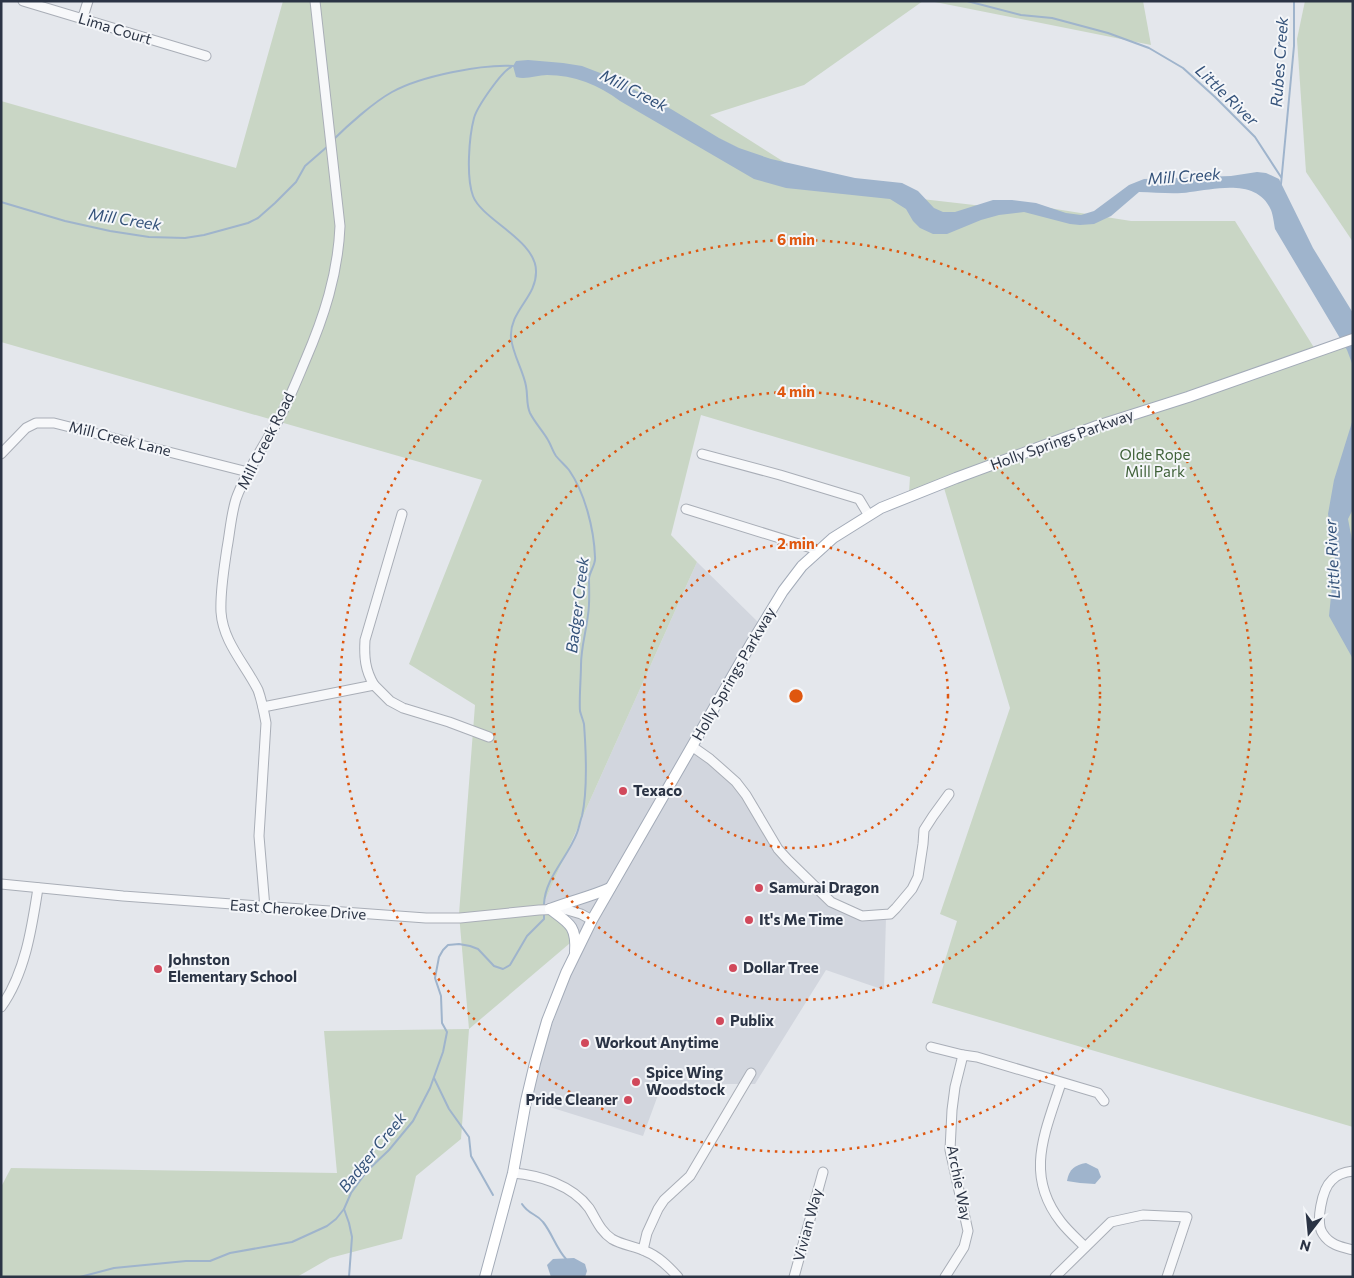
<svg xmlns="http://www.w3.org/2000/svg" width="1354" height="1278" font-family="Commissioner,sans-serif">
<style>
.built{fill:#d2d6de}
.green{fill:#c9d6c5}
.water{fill:#9fb4cc}
.lines{fill:none;stroke-linecap:round;stroke-linejoin:round}
.stream{stroke:#9fb4cc;stroke-width:2}
.minor-casing{stroke:#a9aeb7;stroke-width:11}
.major-casing{stroke:#a3abb8;stroke-width:12}
.minor{stroke:#f7f8fa;stroke-width:9}
.major{stroke:#fff;stroke-width:10}
.ring{fill:none;stroke:#df570f;stroke-width:2.5;stroke-dasharray:2.5 5}
.poi-dot{fill:#d1495b;stroke:#f4f6f9;stroke-width:2}
.labels{text-anchor:middle;stroke-width:4;stroke-linejoin:round;paint-order:stroke}
.street-label{font-size:15px;fill:#2b3445;stroke:#f4f6f9}
.park-label{font-size:15px;fill:#3f6138;stroke:#f4f6f9}
.poi-label{font-size:15px;font-weight:bold;fill:#2b3445;stroke:#f4f6f9;text-anchor:start}
.water-label{font-size:16px;font-style:italic;fill:#34527a;stroke:#f4f6f9}
.centre{fill:#df570f;stroke:#f4f6f9;stroke-width:2.5}
.ring-label{font-size:15px;text-anchor:middle;font-weight:bold;fill:#df570f;stroke:#f4f6f9;stroke-width:4;stroke-linejoin:round;paint-order:stroke}
</style>
<rect width="100%" height="100%" fill="#e4e7ec"/>
<path class="built" d="M 697,562 L 759,623 L 692,742 L 712,757 L 802,877 L 846,913 L 886,917 L 884,990 L 826,970 L 755,1084 L 662,1084 L 643,1136 L 527,1100 L 580,942 L 543,905 Z"/>
<g class="green">
<path d="M 283,1 L 923,1 L 804,85 L 710,115 L 825,188 L 902,183 L 913,198 L 983,206 L 998,200 L 1131,221 L 1235,221 L 1318,354 L 1353,342 L 1353,1127 L 932,1003 L 957,921 L 940,914 L 1010,708 L 944,488 L 909,493 L 910,477 L 701,415 L 671,535 L 697,562 L 543,905 L 576,938 L 469,1029 L 461,1139 L 416,1176 L 402,1239 L 330,1258 L 297,1277 L 1,1277 L 1,1187 L 11,1168 L 337,1173 L 324,1031 L 469,1029 L 459,914 L 475,705 L 409,664 L 482,480 L 1,342 L 1,101 L 236,168 Z"/>
<path d="M 930,1 L 1143,1 L 1151,45 Z"/>
<path d="M 1305,1 L 1353,1 L 1353,242 L 1306,172 L 1297,39 Z"/>
</g>
<g class="water">
<path d="M 528,60 L 563,63 L 582,66 L 608,76 L 671,109 L 719,138 L 739,148 L 771,159 L 855,178 L 902,183 L 918,191 L 934,208 L 943,212 L 955,212 L 993,200 L 1012,200 L 1036,203 L 1066,213 L 1081,215 L 1094,211 L 1129,185 L 1144,179 L 1231,176 L 1257,172 L 1266,173 L 1279,179 L 1313,248 L 1353,313 L 1353,366 L 1347,350 L 1275,229 C 1274,223 1273,215 1271,210 C 1257,178 1216,189 1190,192 C 1174,195 1156,192 1139,192 L 1111,216 L 1094,224 L 1080,225 L 1070,224 L 1024,212 L 999,215 L 981,220 L 947,234 L 933,234 L 920,228 L 913,221 L 906,209 L 890,199 L 786,188 L 754,179 L 620,101 C 599,85 574,75 547,75 C 537,75 526,80 516,77 L 513,66 L 516,61 Z"/>
<path d="M 1353,419 L 1353,509 L 1348,519 L 1353,545 L 1353,659 L 1329,616 L 1335,556 L 1328,514 L 1334,480 Z"/>
<path d="M 1086,1163 L 1098,1169 L 1101,1177 L 1095,1184 L 1080,1183 L 1067,1181 C 1069,1169 1075,1165 1086,1163 Z"/>
<path d="M 574,1258 L 585,1264 L 587,1271 L 585,1277 L 551,1277 L 547,1265 L 553,1259 Z"/>
</g>
<g class="lines">
<g class="stream">
<path d="M 967,1 L 1021,15 L 1052,18 L 1108,33 L 1149,48 L 1183,68 L 1215,97 L 1255,137 L 1281,177"/>
<path d="M 511,67 C 501,72 477,107 474,118 C 469,137 466,177 473,196 C 482,220 536,240 536,271 C 537,297 509,311 511,338 C 513,355 523,370 526,386 C 528,396 526,404 530,413 C 535,423 543,431 548,440 C 551,445 553,452 556,456 C 560,461 565,465 569,470 C 585,493 594,529 595,557 C 596,564 590,571 589,578 C 589,591 590,603 588,615 C 586,632 581,648 581,665 C 581,677 579,700 580,711 C 581,715 583,720 584,724 C 586,751 588,789 582,816 C 580,821 579,828 577,833 C 568,857 545,878 544,904"/>
<path d="M 333,140 C 348,125 374,102 392,92 C 421,76 482,64 514,66"/>
<path d="M 1281,184 L 1294,46 L 1294,1"/>
<path d="M 1,202 L 65,221 L 110,231 L 149,237 L 185,238 L 204,235 L 248,223 L 258,218 L 275,203 L 296,182 L 305,166 L 328,146"/>
<path d="M 434,1078 L 449,1109 L 469,1137 L 471,1156 L 493,1195"/>
<path d="M 522,1204 C 529,1215 536,1213 543,1222 C 552,1233 556,1248 566,1259"/>
<path d="M 344,1209 L 349,1223 L 352,1237 L 349,1277"/>
<path d="M 80,1277 L 114,1268 L 186,1261 L 210,1261 L 230,1253 L 292,1242 L 327,1226 L 336,1219 L 344,1209 L 351,1193 L 367,1171 L 389,1150 L 413,1121 L 430,1088 L 443,1052 L 447,1032 L 442,1023 L 441,996 L 435,978 L 439,957 L 443,950 L 448,945 L 459,944 L 470,946 L 478,949 L 494,966 L 503,969 L 510,965 L 527,936 L 544,919 L 544,915"/>
</g>
<defs>
<g id="minor">
<path d="M 23,1 L 206,56"/>
<path d="M 82,20 L 88,1"/>
<path d="M 1,454 L 26,428 L 36,423 L 54,423 L 248,472"/>
<path d="M 702,454 L 780,475 L 859,499 L 868,514"/>
<path d="M 686,509 L 818,550"/>
<path d="M 374,685 C 365,670 364,657 365,640 L 402,514"/>
<path d="M 263,707 L 374,685 L 390,701 L 403,708 L 449,722 L 489,737"/>
<path d="M 693,747 L 710,759 L 736,782 L 746,795 L 778,849 L 788,860 L 831,902 L 862,916 L 890,914 L 896,908 L 912,889 L 918,877 L 923,844 L 924,830 L 933,816 L 949,794"/>
<path d="M 1,884 L 123,896 L 426,918 L 460,918 L 539,910 L 564,909 L 581,914 L 592,920"/>
<path d="M 265,908 L 259,836 L 266,723 C 264,712 262,701 258,690 C 245,664 223,642 221,612 C 220,591 224,569 227,548 C 230,532 231,515 236,499 C 245,473 265,444 279,419 C 289,400 297,380 305,361 C 324,317 338,274 340,226 L 315,1"/>
<path d="M 1,1007 C 25,974 32,927 38,888"/>
<path d="M 931,1047 L 963,1055"/>
<path d="M 1061,1083 C 1045,1133 1024,1175 1061,1222 C 1068,1231 1077,1239 1085,1247"/>
<path d="M 1353,1171 C 1345,1172 1337,1174 1332,1180 C 1322,1189 1315,1223 1323,1234 C 1330,1245 1341,1247 1353,1250"/>
<path d="M 513,1173 C 539,1175 572,1185 589,1208 C 596,1219 600,1231 612,1239 C 622,1245 634,1246 645,1251 C 658,1256 668,1266 678,1277"/>
<path d="M 643,1250 L 647,1233 L 658,1209 L 664,1200 L 690,1176 L 751,1073"/>
<path d="M 794,1277 L 823,1172"/>
<path d="M 945,1277 L 964,1247 L 968,1231 L 950,1150 L 952,1110 L 955,1087 L 963,1055 L 977,1057 L 1098,1093 L 1104,1101"/>
<path d="M 1055,1277 L 1111,1222 L 1143,1215 L 1187,1217 L 1167,1277"/>
</g>
<g id="major">
<path d="M 550,909 C 570,901 590,897 610,888"/>
<path d="M 550,909 C 569,923 577,926 575,952"/>
<path d="M 485,1277 L 513,1173 L 526,1101 L 535,1063 L 547,1021 L 566,973 L 592,920 L 752,642 L 783,591 L 802,566 L 833,538 L 881,508 L 956,478 L 1097,426 L 1188,397 L 1353,339"/>
</g>
</defs>
<use href="#minor" class="minor-casing"/>
<use href="#major" class="major-casing"/>
<use href="#minor" class="minor"/>
<use href="#major" class="major"/>
</g>
<g class="ring">
<circle cx="796" cy="696" r="152"/>
<circle cx="796" cy="696" r="304"/>
<circle cx="796" cy="696" r="456"/>
</g>
<g class="poi-dot">
<circle cx="623" cy="791" r="5"/>
<circle cx="759" cy="888" r="5"/>
<circle cx="749" cy="920" r="5"/>
<circle cx="733" cy="968" r="5"/>
<circle cx="158" cy="969" r="5"/>
<circle cx="720" cy="1021" r="5"/>
<circle cx="585" cy="1043" r="5"/>
<circle cx="636" cy="1082" r="5"/>
<circle cx="628" cy="1100" r="5"/>
</g>
<g class="labels">
<g class="street-label">
<text transform="translate(115 29) rotate(17)" y="5">Lima Court</text>
<text transform="translate(120 439) rotate(14)" y="5">Mill Creek Lane</text>
<text transform="translate(1062 440) rotate(-20)" y="5">Holly Springs Parkway</text>
<text transform="translate(266 441) rotate(-63)" y="5">Mill Creek Road</text>
<text transform="translate(734 674) rotate(-60)" y="5">Holly Springs Parkway</text>
<text transform="translate(298 910) rotate(4)" y="5">East Cherokee Drive</text>
<text transform="translate(959 1183) rotate(79)" y="5">Archie Way</text>
<text transform="translate(808 1225) rotate(-75)" y="5">Vivian Way</text>
</g>
<g class="park-label">
<text x="1155" y="460">Olde Rope<tspan x="1155" dy="17">Mill Park</tspan></text>
</g>
<g class="poi-label">
<text x="633" y="796">Texaco</text>
<text x="769" y="893">Samurai Dragon</text>
<text x="759" y="925">It's Me Time</text>
<text x="168" y="965">Johnston<tspan x="168" dy="17">Elementary School</tspan></text>
<text x="743" y="973">Dollar Tree</text>
<text x="730" y="1026">Publix</text>
<text x="595" y="1048">Workout Anytime</text>
<text x="646" y="1078">Spice Wing<tspan x="646" dy="17">Woodstock</tspan></text>
<text x="618" y="1105" text-anchor="end">Pride Cleaner</text>
</g>
<g class="water-label">
<text transform="translate(1279 62) rotate(-86)" y="6">Rubes Creek</text>
<text transform="translate(634 90) rotate(27)" y="6">Mill Creek</text>
<text transform="translate(1227 95) rotate(44)" y="6">Little River</text>
<text transform="translate(1184 176) rotate(-4)" y="6">Mill Creek</text>
<text transform="translate(125 219) rotate(9)" y="6">Mill Creek</text>
<text transform="translate(1332 559) rotate(-93)" y="6">Little River</text>
<text transform="translate(577 605) rotate(-83)" y="6">Badger Creek</text>
<text transform="translate(372 1152) rotate(-51)" y="6">Badger Creek</text>
</g>
</g>
<circle cx="796" cy="696" r="8" class="centre"/>
<g class="ring-label">
<text x="796" y="245">6 min</text>
<text x="796" y="397">4 min</text>
<text x="796" y="549">2 min</text>
</g>
<rect width="1354" height="1278" fill="none" stroke="#2b3445" stroke-width="5"/>
<g transform="translate(1309 1233) rotate(196)" stroke="#f4f6f9" stroke-width="4" paint-order="stroke">
<path d="M0-4L9 19L0 12L-9 19Z" fill="#2b3445"/>
<text y="-8" font-size="14" font-weight="bold" text-anchor="middle" fill="#2b3445">N</text>
</g>
</svg>
